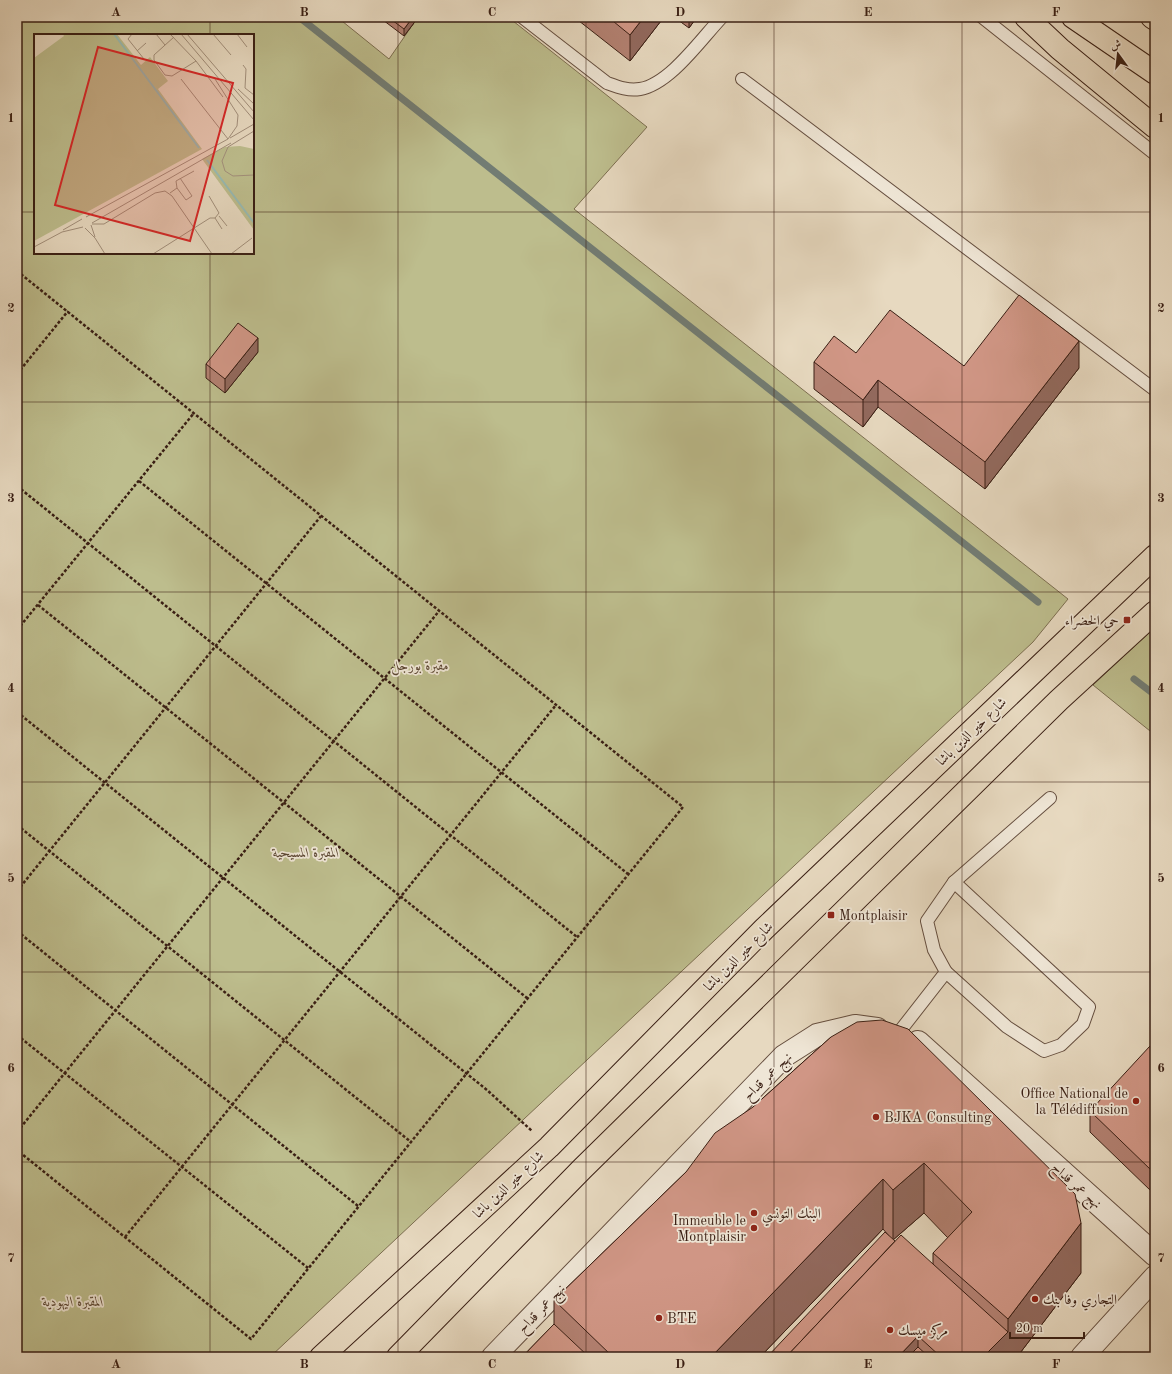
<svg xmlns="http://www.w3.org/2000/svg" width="1172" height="1374" font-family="'Old Standard TT',Amiri,serif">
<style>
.green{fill:#bdbd8d;stroke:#7c6e50;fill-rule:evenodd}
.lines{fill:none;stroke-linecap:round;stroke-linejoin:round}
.stream{stroke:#727c73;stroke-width:7}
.lane-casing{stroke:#654e3f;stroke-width:14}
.street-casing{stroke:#654e3f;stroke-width:24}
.primary-casing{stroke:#3a1f14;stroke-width:24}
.highway-casing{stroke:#3a1f14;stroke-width:24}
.path{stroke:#3a1f14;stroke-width:2.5;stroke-dasharray:3 2;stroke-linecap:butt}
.lane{stroke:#efe6d6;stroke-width:12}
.street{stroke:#efe6d6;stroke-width:22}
.primary{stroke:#e7d9c0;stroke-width:22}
.highway{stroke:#e7d9c0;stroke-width:22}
.wall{fill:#b38172;stroke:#3a1f14;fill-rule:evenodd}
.shaded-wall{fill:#92695d;stroke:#3a1f14}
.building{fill:#d09685;stroke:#3a1f14}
.grid{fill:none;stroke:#3a1f14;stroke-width:1;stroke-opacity:0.55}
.poi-dot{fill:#8f2418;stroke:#efe6d6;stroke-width:1.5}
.labels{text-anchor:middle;stroke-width:3.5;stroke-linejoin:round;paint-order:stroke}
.poi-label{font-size:14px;fill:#3a1f14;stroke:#efe6d6;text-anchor:start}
.park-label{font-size:14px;font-style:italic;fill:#5b4632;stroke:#efe6d6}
.street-label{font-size:14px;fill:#3a1f14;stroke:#efe6d6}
.inset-river{fill:none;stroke:#97bab3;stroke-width:2}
.inset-road{fill:none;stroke:#a28f7b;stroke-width:1}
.view{fill:#d62828;fill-opacity:0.15;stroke:#d62828;stroke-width:2}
.inset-edge{fill:none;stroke:#3a1f14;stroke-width:2}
.neatline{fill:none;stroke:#3a1f14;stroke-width:1.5}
.grid-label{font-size:13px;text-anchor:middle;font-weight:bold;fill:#3a1f14}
</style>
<rect width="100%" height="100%" fill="#e7d9c0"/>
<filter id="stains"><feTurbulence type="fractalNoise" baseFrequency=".005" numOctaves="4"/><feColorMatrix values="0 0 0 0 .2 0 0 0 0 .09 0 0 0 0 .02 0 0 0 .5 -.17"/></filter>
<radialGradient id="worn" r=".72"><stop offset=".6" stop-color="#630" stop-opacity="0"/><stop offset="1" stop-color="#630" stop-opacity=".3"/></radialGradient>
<g class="green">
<path d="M 17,17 L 337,17 L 389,59 L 418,17 L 508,17 L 647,127 L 574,209 L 1068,599 L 1033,642 L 270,1357 L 17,1357 ZM 35,35 L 253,35 L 253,253 L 35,253 Z"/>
<path d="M 1155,627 L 1155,735 L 1093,685 Z"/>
</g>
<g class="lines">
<g class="stream">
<path d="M 299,17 L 1038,602"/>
<path d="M 1134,679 L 1155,695"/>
</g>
<defs>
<g id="lane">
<path d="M 522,17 L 607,83 C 618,87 628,91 640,89 C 670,84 701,39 722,17"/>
<path d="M 982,17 L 1155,154"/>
<path d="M 742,79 L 1155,390"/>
<path d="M 946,972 L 1007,1027 L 1044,1051 L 1061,1045 L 1083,1024 L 1089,1007 L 954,882"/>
<path d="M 900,1031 L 946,972 L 934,950 L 927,921 L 954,882 L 1050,798"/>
</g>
<g id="street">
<path d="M 918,1042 L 1155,1255"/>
<path d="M 493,1357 L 784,1056 L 817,1035 L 855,1026 L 877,1029"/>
<path d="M 1082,1357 L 1155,1277"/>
</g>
<g id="primary">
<path d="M 321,1357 L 549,1147 L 764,929 L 1155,556"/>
<path d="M 398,1357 L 582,1169 L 1059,700 L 1155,612"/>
</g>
<g id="highway">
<path d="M 1026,17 L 1060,49 L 1155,127"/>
<path d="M 1073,17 L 1155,73"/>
<path d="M 1152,17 L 1155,19"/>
</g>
</defs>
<use href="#lane" class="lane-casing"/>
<use href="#street" class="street-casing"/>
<use href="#primary" class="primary-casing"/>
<use href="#highway" class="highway-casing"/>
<g class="path">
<path d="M 17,271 L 683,807 L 251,1339 L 17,1150"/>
<path d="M 17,374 L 68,311"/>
<path d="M 139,481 L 628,874"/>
<path d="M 17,486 L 577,937"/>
<path d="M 38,605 L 527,998"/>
<path d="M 17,630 L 194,413"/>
<path d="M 17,712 L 487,1090 L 532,1131"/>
<path d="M 17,825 L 411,1142"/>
<path d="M 17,891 L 321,516"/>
<path d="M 17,931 L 358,1206"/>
<path d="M 17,1035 L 308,1268"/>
<path d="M 17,1132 L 439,611"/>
<path d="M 125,1237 L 556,705"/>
</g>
<use href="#lane" class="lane"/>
<use href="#street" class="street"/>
<use href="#primary" class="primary"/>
<use href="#highway" class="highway"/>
</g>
<g class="wall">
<path d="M 379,17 L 417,17 L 417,19 L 404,36 Z"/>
<path d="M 574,17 L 664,17 L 630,61 Z"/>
<path d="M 674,17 L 697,17 L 689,28 Z"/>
<path d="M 258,352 L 225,393 L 206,378 L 206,364 Z"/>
<path d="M 856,353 L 964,366 L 1079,368 L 985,489 L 878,407 L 863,427 L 814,389 L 814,362 Z"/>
<path d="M 831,1037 L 1081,1273 L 1017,1357 L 767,1357 L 889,1236 L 883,1229 L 760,1357 L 522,1357 L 554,1324 L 554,1300 L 753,1107 ZM 924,1213 L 948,1238 L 933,1253 L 933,1265 L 893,1240 Z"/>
<path d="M 1155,1050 L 1151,1191 L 1090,1132 L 1090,1111 Z"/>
</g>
<g class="shaded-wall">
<path d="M 413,17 L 417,17 L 417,19 L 404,36 L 404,29 Z"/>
<path d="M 644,17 L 664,17 L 630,61 L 630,35 Z"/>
<path d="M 689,17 L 697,17 L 689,28 Z"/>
<path d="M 258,338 L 258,352 L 225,393 L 225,379 Z"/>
<path d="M 1079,341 L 1079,368 L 985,489 L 985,462 Z"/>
<path d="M 878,380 L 878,407 L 863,427 L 863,400 Z"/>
<path d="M 924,1163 L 924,1213 L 893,1240 L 893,1190 Z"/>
<path d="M 1155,1166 L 1155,1187 L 1151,1191 L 1151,1170 Z"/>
<path d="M 883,1179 L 883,1229 L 760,1357 L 711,1357 Z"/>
<path d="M 1081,1223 L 1081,1273 L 1017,1357 L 983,1357 L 1008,1332 L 1008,1319 Z"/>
<path d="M 918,1336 L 918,1357 L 898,1357 Z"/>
</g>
<g class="building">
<path d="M 388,17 L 413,17 L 404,29 Z"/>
<path d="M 608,17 L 644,17 L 630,35 Z"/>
<path d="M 1019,295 L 1079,341 L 985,462 L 878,380 L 863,400 L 814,362 L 834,336 L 856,353 L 890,310 L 964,366 Z"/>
<path d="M 238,323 L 258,338 L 225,379 L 206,364 Z"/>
<path d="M 882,1020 L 908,1029 L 1075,1194 L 1081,1223 L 1008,1319 L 933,1253 L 972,1212 L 924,1163 L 893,1190 L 883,1179 L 711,1357 L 613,1357 L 554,1300 L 686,1172 L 715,1133 L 753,1107 L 831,1037 L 857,1022 Z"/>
<path d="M 1150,1046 L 1155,1050 L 1155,1166 L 1151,1170 L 1090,1111 Z"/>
<path d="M 885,1232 L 895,1241 L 786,1357 L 767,1357 Z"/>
<path d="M 901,1235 L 1008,1332 L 983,1357 L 941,1357 L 918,1336 L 898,1357 L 786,1357 Z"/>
<path d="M 554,1324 L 589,1357 L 522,1357 Z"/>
<path d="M 918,1347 L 929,1357 L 908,1357 Z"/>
</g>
<path class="grid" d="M 210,17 L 210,35M 398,17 L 398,1357M 586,17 L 586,1357M 774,17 L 774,1357M 962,17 L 962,1357M 17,212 L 35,212M 253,212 L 1155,212M 210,253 L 210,1357M 17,402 L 1155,402M 17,592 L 1155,592M 17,782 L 1155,782M 17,972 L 1155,972M 17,1162 L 1155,1162"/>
<g class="poi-dot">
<rect x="1123" y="616" width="8" height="8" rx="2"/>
<rect x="827" y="911" width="8" height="8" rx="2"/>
<circle cx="1136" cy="1101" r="4"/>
<circle cx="876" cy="1117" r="4"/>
<circle cx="754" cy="1213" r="4"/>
<circle cx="754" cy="1228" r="4"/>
<circle cx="1035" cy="1299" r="4"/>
<circle cx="659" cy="1318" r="4"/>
<circle cx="890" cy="1330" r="4"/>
</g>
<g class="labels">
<g class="poi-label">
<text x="1119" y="625" text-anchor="end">حي الخضراء</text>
<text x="839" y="920">Montplaisir</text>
<text x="1128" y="1098" text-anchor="end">Office National de<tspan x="1128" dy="16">la Télédiffusion</tspan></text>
<text x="884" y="1122">BJKA Consulting</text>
<text x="762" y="1218">البنك التونسي</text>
<text x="746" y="1225" text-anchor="end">Immeuble le<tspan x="746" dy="16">Montplaisir</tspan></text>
<text x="1043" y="1304">التجاري وفا بنك</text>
<text x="667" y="1323">BTE</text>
<text x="898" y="1335">مركز ميسك</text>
</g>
<g class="park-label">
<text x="420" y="670">مقبرة بورجل</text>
<text x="306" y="857">المقبرة المسيحية</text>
<text x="73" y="1306">المقبرة اليهودية</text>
</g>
<g class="street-label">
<text transform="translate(971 731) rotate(-44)" y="5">شارع خير الدين باشا</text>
<text transform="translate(738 956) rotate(-45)" y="5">شارع خير الدين باشا</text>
<text transform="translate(767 1076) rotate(-44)" y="5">نهج عمر قداح</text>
<text transform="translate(508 1184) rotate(-43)" y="5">شارع خير الدين باشا</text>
<text transform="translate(1077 1185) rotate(42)" y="5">نهج عمر قداح</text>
<text transform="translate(541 1308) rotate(-46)" y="5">نهج عمر قداح</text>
</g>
</g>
<g transform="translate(34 34)">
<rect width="220" height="220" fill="#e7d9c0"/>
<path d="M 29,0 L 83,0 L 107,31 L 116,23 L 134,47 L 124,55 L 168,115 L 0,207 L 0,24 L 30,2 ZM 206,112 L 220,115 L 220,196 L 168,125 L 191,113 Z" fill="#bdbd8d"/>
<path class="inset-river" d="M 80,0 L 165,114M 173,126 L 220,189"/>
<path class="inset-road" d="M 98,0 L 94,5 L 110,25M 122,0 L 131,11M 136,0 L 162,27 L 189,63M 147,0 L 220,86M 153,0 L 220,78M 179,0 L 197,21M 203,0 L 213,13M 140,3 L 120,21 L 120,26 L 131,41 L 138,42 L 162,27M 103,17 L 112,9M 209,31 L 212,35 L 211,54 L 220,61M 147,45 L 194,105M 181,45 L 204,81 L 203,92 L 194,105M 204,55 L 220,70M 220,97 L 194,113 L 188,127 L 191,137 L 199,142 L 220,141M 196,104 L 220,90M 143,154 L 152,166 L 158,162 L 146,144M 136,159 L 143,154 L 142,147 L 160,137M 175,162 L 185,179 L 181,184M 185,182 L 193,192M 52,183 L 194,105M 58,189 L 197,109M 58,190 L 70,190 L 121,159 L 131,157 L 138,162 L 178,220M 57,191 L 61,203M 51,194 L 61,204 L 71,220M 29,196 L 48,185M 0,213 L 28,198 L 49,193M 119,220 L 176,184 L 181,184 L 188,195M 197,220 L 218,204"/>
<path class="view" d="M 64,13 L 199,49 L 156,207 L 21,171 Z"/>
<rect width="220" height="220" class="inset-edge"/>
</g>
<rect width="1172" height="1374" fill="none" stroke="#e7d9c0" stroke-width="44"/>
<g transform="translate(1118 54) rotate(345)" stroke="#efe6d6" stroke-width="3" paint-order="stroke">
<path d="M0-3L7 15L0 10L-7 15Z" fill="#3a1f14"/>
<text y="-6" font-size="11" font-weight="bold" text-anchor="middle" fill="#3a1f14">ش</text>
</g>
<path d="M1010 1332v6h74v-6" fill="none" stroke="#3a1f14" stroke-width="2"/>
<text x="1016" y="1332" font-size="12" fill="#3a1f14" stroke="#efe6d6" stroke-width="3" paint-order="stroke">20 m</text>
<rect x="22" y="22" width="1128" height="1330" class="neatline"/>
<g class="grid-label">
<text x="116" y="16">A</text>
<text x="304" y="16">B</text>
<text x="492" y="16">C</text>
<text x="680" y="16">D</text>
<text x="868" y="16">E</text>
<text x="1056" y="16">F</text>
<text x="11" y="122">1</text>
<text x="1161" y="122">1</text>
<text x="11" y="312">2</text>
<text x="1161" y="312">2</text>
<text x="11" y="502">3</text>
<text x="1161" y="502">3</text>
<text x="11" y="692">4</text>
<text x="1161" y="692">4</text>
<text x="11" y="882">5</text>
<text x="1161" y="882">5</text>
<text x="11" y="1072">6</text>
<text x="1161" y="1072">6</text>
<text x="11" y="1262">7</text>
<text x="1161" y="1262">7</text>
<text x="116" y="1368">A</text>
<text x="304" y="1368">B</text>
<text x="492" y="1368">C</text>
<text x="680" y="1368">D</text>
<text x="868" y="1368">E</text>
<text x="1056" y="1368">F</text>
</g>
<rect width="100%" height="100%" filter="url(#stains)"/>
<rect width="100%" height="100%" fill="url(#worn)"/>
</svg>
